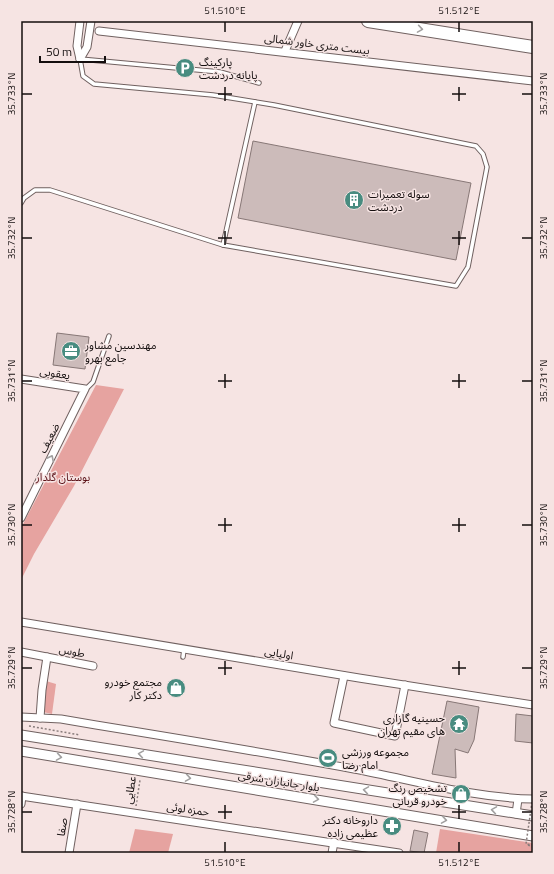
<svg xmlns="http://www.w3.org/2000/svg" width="554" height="874" font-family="'Titillium Web','Noto Sans Arabic',sans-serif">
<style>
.green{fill:#e6a3a0}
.building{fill:#ccbbba;stroke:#877776}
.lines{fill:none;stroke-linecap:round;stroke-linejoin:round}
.lane-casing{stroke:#706160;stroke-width:5.5}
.street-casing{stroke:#706160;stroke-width:9}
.secondary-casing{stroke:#706160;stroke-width:11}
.highway-casing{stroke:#706160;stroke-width:14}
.path{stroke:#887c7b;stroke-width:1.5;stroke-dasharray:2 2;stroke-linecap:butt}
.lane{stroke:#fff;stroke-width:3.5}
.street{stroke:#fff;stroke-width:7}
.secondary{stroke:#fff;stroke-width:9}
.highway{stroke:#fff;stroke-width:12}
.path-bridge{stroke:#887c7b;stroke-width:1.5;stroke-dasharray:2 2;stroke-linecap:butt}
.oneway{stroke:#a19f9f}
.ticks{fill:none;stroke:#140e0e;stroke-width:1.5}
.labels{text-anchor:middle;stroke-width:3;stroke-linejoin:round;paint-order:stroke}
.street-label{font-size:11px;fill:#140e0e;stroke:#f6e4e3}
.poi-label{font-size:11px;fill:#140e0e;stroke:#f6e4e3;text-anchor:start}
.park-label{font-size:11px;fill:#5b1218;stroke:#f6e4e3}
.neatline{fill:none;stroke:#140e0e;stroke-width:1.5}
.ticks-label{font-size:10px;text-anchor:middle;fill:#140e0e}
</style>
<rect width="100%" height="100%" fill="#f6e4e3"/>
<g class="green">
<path d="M 96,385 L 124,389 L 74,486 L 34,554 L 21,580 L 21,528 Z"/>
<path d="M 46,681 L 56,684 L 52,714 L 43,712 Z"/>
<path d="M 135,829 L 173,834 L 168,853 L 129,853 Z"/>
<path d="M 440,829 L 533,843 L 533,853 L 436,853 Z"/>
</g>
<g class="building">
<path d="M 253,141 L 471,183 L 456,260 L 238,218 Z"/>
<path d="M 57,333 L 89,337 L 85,369 L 53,365 Z"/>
<path d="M 447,701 L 479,707 L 474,740 L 468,753 L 455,749 L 456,778 L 432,774 Z"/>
<path d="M 516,714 L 533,716 L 533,743 L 515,741 Z"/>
<path d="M 414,830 L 428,833 L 424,853 L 410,851 Z"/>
</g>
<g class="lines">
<defs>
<g id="lane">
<path d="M 21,203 L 24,198 L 35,190 L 50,190 L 223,245 L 456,286 L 468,267 L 487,167 L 483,154 L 476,146 L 274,105 L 213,95 L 94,84 L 83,76 L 80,59 L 220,72 L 259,83"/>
<path d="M 223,245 L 255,102"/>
<path d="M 86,389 L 93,382 L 109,336"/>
<path d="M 183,657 L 184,649"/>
</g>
<g id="street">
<path d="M 99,31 L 533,81"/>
<path d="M 285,51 L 298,21"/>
<path d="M 80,59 L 87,47 L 91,21"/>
<path d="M 80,59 L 77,46 L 80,21"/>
<path d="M 21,379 L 85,389 L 21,518"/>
<path d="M 21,622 L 359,678 L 533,705"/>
<path d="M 21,652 L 93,666"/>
<path d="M 344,676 L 334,723 L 395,736 L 405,685"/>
<path d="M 21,717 L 61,719 L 96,725 C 182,739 268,753 354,769 C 413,780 472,798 533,799"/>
<path d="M 40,718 L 42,690 L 47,657"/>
<path d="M 21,796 L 399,853"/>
<path d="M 21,804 L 22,796"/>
<path d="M 516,814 L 518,799"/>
<path d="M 69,853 L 77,804"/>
<path d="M 332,853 L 334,842"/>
</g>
<g id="secondary">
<path d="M 21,735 L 533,816"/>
<path d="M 21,751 L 533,836"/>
</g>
<path id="highway" d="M 368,21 L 533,47"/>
</defs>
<use href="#lane" class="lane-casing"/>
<use href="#street" class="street-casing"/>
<use href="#secondary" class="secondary-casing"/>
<use href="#highway" class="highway-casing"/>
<g class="path">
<path d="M 29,726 L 80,735"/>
<path d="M 136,806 L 140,780"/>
<path d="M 528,845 L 533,847"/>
</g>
<use href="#lane" class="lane"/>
<use href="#street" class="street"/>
<use href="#secondary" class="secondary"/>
<use href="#highway" class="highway"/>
<path class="path-bridge" d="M 532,802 L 526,844 L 533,845"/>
</g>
<defs><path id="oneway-chevron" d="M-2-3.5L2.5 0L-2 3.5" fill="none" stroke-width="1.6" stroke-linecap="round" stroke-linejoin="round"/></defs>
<g class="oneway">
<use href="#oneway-chevron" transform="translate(420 29) rotate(9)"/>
<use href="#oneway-chevron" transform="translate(51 458) rotate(-63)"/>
<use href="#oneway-chevron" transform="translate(141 754) rotate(-171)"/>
<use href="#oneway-chevron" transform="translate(59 757) rotate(9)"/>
<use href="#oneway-chevron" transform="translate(188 778) rotate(9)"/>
<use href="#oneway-chevron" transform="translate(366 790) rotate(-171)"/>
<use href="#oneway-chevron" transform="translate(316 799) rotate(9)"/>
<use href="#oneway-chevron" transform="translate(494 810) rotate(-171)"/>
<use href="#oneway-chevron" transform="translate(444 820) rotate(9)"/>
</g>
<path class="ticks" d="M 225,22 L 225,32M 459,22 L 459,32M 225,87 L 225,101M 459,87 L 459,101M 22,94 L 32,94M 218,94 L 232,94M 452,94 L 466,94M 522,94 L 532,94M 225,231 L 225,245M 459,231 L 459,245M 22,238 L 32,238M 218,238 L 232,238M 452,238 L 466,238M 522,238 L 532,238M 225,374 L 225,388M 459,374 L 459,388M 22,381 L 32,381M 218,381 L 232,381M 452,381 L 466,381M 522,381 L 532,381M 225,518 L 225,532M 459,518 L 459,532M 22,525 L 32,525M 218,525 L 232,525M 452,525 L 466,525M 522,525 L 532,525M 225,661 L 225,675M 459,661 L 459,675M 22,668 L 32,668M 218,668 L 232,668M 452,668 L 466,668M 522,668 L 532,668M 225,805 L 225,819M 459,805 L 459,819M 22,812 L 32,812M 218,812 L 232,812M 452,812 L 466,812M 522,812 L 532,812M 225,842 L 225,852M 459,842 L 459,852"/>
<defs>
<symbol id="parking-disc" viewBox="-11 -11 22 22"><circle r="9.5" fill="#488c80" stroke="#f6e4e3"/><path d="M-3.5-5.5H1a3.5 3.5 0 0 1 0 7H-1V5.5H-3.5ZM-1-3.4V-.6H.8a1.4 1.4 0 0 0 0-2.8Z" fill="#fff"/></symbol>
<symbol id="building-disc" viewBox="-11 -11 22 22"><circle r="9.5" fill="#488c80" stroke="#f6e4e3"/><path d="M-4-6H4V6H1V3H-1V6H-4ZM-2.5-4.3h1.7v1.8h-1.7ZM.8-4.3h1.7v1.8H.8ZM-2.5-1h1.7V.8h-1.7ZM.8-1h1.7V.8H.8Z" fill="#fff"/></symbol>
<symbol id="office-disc" viewBox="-11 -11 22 22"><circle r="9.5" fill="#488c80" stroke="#f6e4e3"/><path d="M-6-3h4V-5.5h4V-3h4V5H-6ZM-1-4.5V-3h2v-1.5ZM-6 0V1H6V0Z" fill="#fff"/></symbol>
<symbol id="shop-disc" viewBox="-11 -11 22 22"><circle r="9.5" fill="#488c80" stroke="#f6e4e3"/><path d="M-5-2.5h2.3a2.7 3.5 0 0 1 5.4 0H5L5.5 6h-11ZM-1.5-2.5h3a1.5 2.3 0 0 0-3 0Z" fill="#fff"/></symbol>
<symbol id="temple-disc" viewBox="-11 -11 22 22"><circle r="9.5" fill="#488c80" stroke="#f6e4e3"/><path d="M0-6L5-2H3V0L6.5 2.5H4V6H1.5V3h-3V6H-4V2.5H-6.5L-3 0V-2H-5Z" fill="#fff"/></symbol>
<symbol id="stadium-disc" viewBox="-11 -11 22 22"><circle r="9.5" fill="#488c80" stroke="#f6e4e3"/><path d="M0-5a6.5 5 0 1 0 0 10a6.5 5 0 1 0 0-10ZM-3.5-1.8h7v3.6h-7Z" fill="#fff"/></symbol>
<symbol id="pharmacy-disc" viewBox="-11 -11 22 22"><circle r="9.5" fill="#488c80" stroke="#f6e4e3"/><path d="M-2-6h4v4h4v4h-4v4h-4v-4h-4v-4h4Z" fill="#fff"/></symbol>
</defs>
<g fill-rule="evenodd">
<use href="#parking-disc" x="174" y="57" width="22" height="22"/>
<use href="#building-disc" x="343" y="189" width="22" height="22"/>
<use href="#office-disc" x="60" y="340" width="22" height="22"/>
<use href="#shop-disc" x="165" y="677" width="22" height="22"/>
<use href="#temple-disc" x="448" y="713" width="22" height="22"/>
<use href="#stadium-disc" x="317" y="747" width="22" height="22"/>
<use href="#shop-disc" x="450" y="783" width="22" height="22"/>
<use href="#pharmacy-disc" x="381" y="815" width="22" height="22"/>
</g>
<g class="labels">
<g class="street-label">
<text transform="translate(317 44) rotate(7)" y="4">بیست متری خاور شمالی</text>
<text transform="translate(55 373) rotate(9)" y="4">یعقوبی</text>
<text transform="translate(49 438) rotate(-63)" y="4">ضعیف</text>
<text transform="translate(72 651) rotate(11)" y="4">طوس</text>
<text transform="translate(279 653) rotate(10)" y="4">اولیایی</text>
<text transform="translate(279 781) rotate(9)" y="4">بلوار جانبازان شرقی</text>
<text transform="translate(130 790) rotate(-81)" y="4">عطایی</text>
<text transform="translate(188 809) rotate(8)" y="4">حمزه لوئی</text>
<text transform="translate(62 827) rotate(-81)" y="4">صفا</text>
</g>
<g class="poi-label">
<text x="199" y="66">پارکینگ<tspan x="199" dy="13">پایانه دردشت</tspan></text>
<text x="368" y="198">سوله تعمیرات<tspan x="368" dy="13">دردشت</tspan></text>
<text x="85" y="349">مهندسین مشاور<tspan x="85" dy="13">جامع بهرو</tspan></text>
<text x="162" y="686" text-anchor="end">مجتمع خودرو<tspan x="162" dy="13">دکتر کار</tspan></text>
<text x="445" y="722" text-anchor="end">حسینیه گازاری<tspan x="445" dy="13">های مقیم تهران</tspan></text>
<text x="342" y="756">مجموعه ورزشی<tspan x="342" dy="13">امام رضا</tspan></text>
<text x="447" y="792" text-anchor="end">تشخیص رنگ<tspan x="447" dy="13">خودرو قربانی</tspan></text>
<text x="378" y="824" text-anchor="end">داروخانه دکتر<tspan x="378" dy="13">عظیمی زاده</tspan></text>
</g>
<g class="park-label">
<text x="63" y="481">بوستان گلدار</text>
</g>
</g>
<rect width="554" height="874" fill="none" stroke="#f6e4e3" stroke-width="44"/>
<path d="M40 56v6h65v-6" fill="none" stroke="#140e0e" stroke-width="2"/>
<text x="46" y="56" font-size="12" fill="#140e0e" stroke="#f6e4e3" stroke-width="3" paint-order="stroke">50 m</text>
<rect x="22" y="22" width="510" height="830" class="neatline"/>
<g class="ticks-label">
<text x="225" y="14">51.510°E</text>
<text x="459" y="14">51.512°E</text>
<text transform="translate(11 94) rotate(-90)" y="4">35.733°N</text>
<text transform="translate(543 94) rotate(-90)" y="4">35.733°N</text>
<text transform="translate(11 238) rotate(-90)" y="4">35.732°N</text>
<text transform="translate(543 238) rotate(-90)" y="4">35.732°N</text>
<text transform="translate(11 381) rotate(-90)" y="4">35.731°N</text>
<text transform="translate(543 381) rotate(-90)" y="4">35.731°N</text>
<text transform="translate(11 525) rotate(-90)" y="4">35.730°N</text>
<text transform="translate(543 525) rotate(-90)" y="4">35.730°N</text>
<text transform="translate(11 668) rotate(-90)" y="4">35.729°N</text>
<text transform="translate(543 668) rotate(-90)" y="4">35.729°N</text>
<text transform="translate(11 812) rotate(-90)" y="4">35.728°N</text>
<text transform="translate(543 812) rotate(-90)" y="4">35.728°N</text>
<text x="225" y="866">51.510°E</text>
<text x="459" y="866">51.512°E</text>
</g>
</svg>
